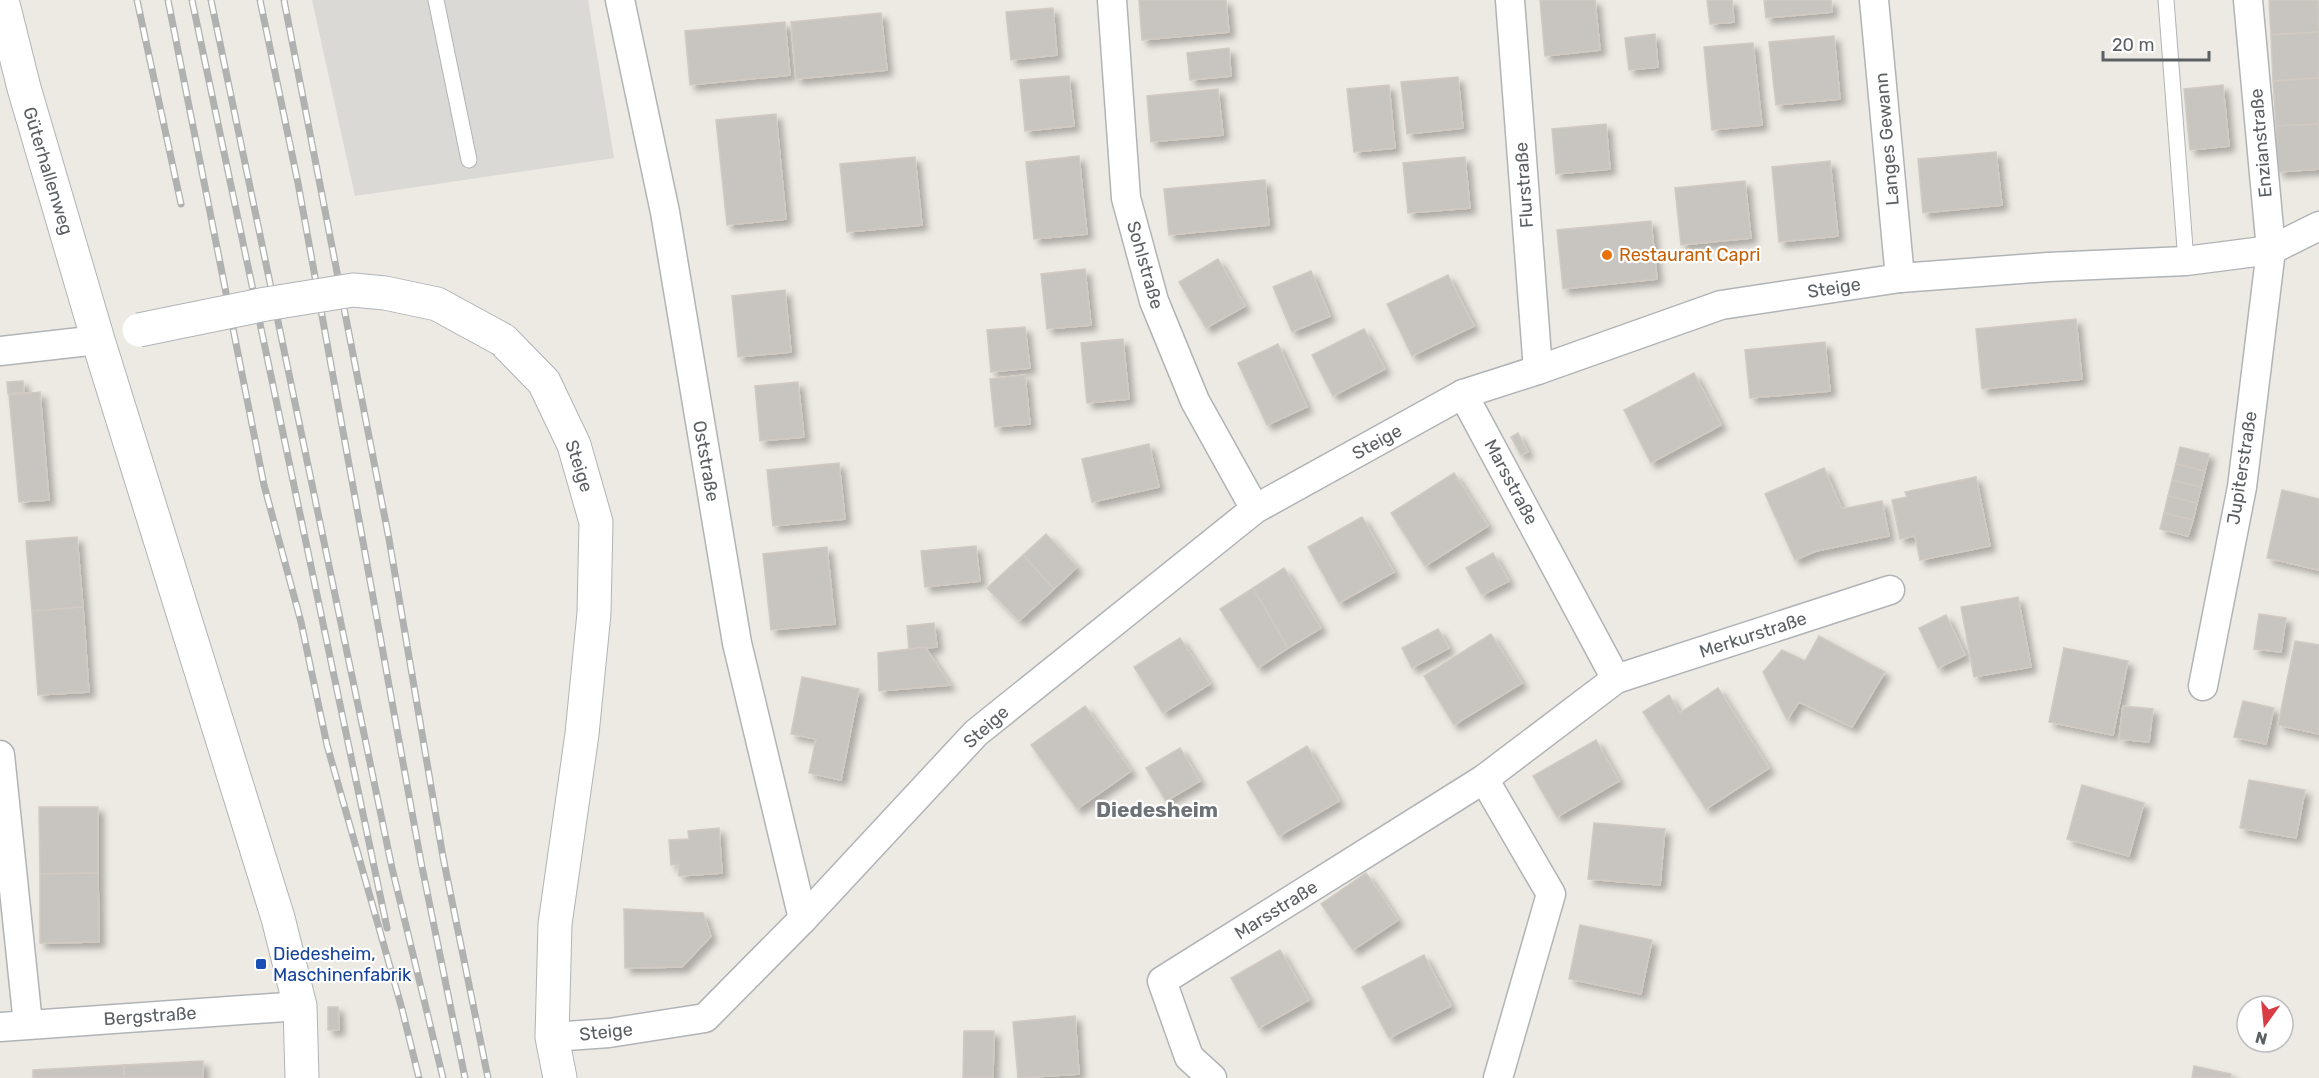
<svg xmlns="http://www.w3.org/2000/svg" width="2319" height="1078" font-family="Rubik,sans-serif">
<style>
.industrial{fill:#dbd9d6}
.building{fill:#c8c4c0;stroke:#d1cac2;stroke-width:1.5;filter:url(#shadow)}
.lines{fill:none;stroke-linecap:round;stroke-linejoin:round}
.lane-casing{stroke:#b1b4b7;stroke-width:17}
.street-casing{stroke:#b1b4b7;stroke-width:31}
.secondary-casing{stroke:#b0b4b7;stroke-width:35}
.lane{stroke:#fff;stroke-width:15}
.street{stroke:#fff;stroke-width:28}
.secondary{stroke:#fff;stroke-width:33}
.rail-casing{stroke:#b0b1b1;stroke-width:7}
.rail{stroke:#fff;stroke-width:4.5;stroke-dasharray:14;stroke-linecap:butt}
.secondary-bridge-casing{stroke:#b0b4b7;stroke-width:35;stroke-linecap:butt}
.secondary-bridge{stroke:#fff;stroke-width:33}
.food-dot{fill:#e8710a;stroke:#fff;stroke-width:2}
.transit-dot{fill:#1a4fb4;stroke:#fff;stroke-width:2}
.labels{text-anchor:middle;stroke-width:4.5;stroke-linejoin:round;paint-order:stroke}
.street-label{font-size:18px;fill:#5b6063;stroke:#fff}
.food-label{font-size:18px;fill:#c56008;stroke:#fff;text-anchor:start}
.transit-label{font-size:18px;fill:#164399;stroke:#fff;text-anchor:start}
.quarter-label{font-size:21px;font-weight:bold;fill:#6c7275;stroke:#fff}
</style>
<defs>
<filter id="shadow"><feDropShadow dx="5.5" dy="5.5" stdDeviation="3" flood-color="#0004"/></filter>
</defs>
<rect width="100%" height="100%" fill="#ede9e3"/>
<path class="industrial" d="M 312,0 L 588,0 L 614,158 L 355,196 Z"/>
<g class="building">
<path d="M 1139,0 L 1226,0 L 1229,32 L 1142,40 Z"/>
<path d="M 1540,0 L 1595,0 L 1600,50 L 1545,56 Z"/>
<path d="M 1707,0 L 1732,0 L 1734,22 L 1710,24 Z"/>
<path d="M 1764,0 L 1831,0 L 1832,12 L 1766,18 Z"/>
<path d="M 2269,0 L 2318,0 L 2319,32 L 2271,35 Z"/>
<path d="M 1053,8 L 1057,55 L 1011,60 L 1006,12 Z"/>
<path d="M 881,13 L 887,70 L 796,79 L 791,22 Z"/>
<path d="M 785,22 L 790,75 L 690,85 L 685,31 Z"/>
<path d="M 2319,32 L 2319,78 L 2273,81 L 2271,35 Z"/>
<path d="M 1655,34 L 1658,67 L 1629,70 L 1625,38 Z"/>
<path d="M 1834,36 L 1840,99 L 1776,105 L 1769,42 Z"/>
<path d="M 1753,43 L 1762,125 L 1712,130 L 1704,47 Z"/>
<path d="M 1229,48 L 1231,76 L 1190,80 L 1187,53 Z"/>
<path d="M 1069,76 L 1074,126 L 1025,131 L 1020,80 Z"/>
<path d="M 1458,77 L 1463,128 L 1407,134 L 1401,82 Z"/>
<path d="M 2319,78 L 2319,124 L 2276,126 L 2273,81 Z"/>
<path d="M 1389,85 L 1395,148 L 1354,152 L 1347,89 Z"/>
<path d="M 2223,85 L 2229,146 L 2190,150 L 2184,89 Z"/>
<path d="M 1218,89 L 1223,135 L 1151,142 L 1147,96 Z"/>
<path d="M 776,114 L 786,219 L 727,225 L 716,120 Z"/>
<path d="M 1606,124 L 1610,169 L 1556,174 L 1552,129 Z"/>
<path d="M 2319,124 L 2319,169 L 2278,172 L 2276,126 Z"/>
<path d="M 1996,152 L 2002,205 L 1923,213 L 1918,159 Z"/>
<path d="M 1079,156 L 1087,234 L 1034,239 L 1026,162 Z"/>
<path d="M 915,157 L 922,225 L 847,232 L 840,164 Z"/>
<path d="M 1465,157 L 1470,208 L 1408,213 L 1403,163 Z"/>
<path d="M 1830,161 L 1838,236 L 1779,242 L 1772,167 Z"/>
<path d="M 1265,180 L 1269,225 L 1169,235 L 1164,189 Z"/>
<path d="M 1745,181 L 1751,238 L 1681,245 L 1675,188 Z"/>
<path d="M 1651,221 L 1657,279 L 1563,289 L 1557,230 Z"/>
<path d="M 1218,259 L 1245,306 L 1206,328 L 1179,282 Z"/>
<path d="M 1085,269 L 1091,325 L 1047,329 L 1041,274 Z"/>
<path d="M 1311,271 L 1330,316 L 1292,332 L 1273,287 Z"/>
<path d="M 1448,275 L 1474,326 L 1412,356 L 1387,304 Z"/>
<path d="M 785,290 L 791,352 L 738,357 L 732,296 Z"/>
<path d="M 2076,319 L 2082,379 L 1982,389 L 1976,329 Z"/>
<path d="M 1025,327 L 1030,368 L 991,372 L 987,330 Z"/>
<path d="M 1364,329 L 1385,369 L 1333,396 L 1312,355 Z"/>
<path d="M 1123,339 L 1129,399 L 1087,403 L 1081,343 Z"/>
<path d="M 1825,342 L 1830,391 L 1750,398 L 1745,350 Z"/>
<path d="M 1278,344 L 1307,407 L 1267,425 L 1238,363 Z"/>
<path d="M 1694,373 L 1721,425 L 1651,463 L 1624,410 Z"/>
<path d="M 1025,375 L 1030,424 L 995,427 L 990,379 Z"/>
<path d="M 23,381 L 24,392 L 8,394 L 7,382 Z"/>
<path d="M 798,382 L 804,437 L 760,441 L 755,386 Z"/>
<path d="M 40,392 L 49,500 L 19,502 L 9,395 Z"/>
<path d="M 1518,433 L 1528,452 L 1521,455 L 1511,437 Z"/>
<path d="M 1149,444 L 1159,487 L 1092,502 L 1082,459 Z"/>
<path d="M 2180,447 L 2209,454 L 2205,471 L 2176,464 Z"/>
<path d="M 839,463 L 845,519 L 773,526 L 767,470 Z"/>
<path d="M 2176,464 L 2205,471 L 2201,487 L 2172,480 Z"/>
<path d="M 1824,468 L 1842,509 L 1882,501 L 1889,536 L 1816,551 L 1795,560 L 1765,494 Z"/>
<path d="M 1454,473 L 1488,526 L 1425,566 L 1391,513 Z"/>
<path d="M 1976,477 L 1990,546 L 1920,560 L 1915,536 L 1900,539 L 1892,500 L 1907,497 L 1905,492 Z"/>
<path d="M 2172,480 L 2201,487 L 2197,503 L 2168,496 Z"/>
<path d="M 2282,490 L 2319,499 L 2319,570 L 2267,558 Z"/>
<path d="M 2168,496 L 2197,503 L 2193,520 L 2164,513 Z"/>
<path d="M 2164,513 L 2193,520 L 2188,536 L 2160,529 Z"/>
<path d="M 1362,517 L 1394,572 L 1339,603 L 1308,547 Z"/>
<path d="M 1046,534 L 1077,567 L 1054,589 L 1023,555 Z"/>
<path d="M 77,537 L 83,607 L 32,611 L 26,541 Z"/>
<path d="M 976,546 L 980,581 L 925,587 L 921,551 Z"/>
<path d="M 827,547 L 835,624 L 771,630 L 763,554 Z"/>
<path d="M 1493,553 L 1509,581 L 1482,595 L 1466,568 Z"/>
<path d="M 1023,555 L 1054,589 L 1019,621 L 987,588 Z"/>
<path d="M 1284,568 L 1321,628 L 1288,648 L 1253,588 Z"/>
<path d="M 1253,588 L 1288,648 L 1258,668 L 1220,609 Z"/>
<path d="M 2018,597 L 2031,667 L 1974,677 L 1961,607 Z"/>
<path d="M 83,607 L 89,692 L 38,695 L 32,611 Z"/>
<path d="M 2259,614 L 2286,618 L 2281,652 L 2254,649 Z"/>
<path d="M 1946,615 L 1965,655 L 1938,668 L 1919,628 Z"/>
<path d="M 934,623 L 937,647 L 909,649 L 907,626 Z"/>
<path d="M 1438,629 L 1449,648 L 1412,668 L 1402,648 Z"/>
<path d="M 1491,634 L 1522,683 L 1454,725 L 1424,676 Z"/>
<path d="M 1819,636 L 1885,672 L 1852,727 L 1799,702 L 1787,720 L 1763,672 L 1782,650 L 1805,661 Z"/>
<path d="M 1180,638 L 1210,684 L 1163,713 L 1134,667 Z"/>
<path d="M 2295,641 L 2319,645 L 2319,734 L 2278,725 Z"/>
<path d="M 925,647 L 950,685 L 879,691 L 878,653 Z"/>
<path d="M 2064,648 L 2128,661 L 2113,735 L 2049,722 Z"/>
<path d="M 802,677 L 859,689 L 841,780 L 809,773 L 816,739 L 791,734 Z"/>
<path d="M 1718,688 L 1769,768 L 1706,809 L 1643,712 L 1669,695 L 1680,713 Z"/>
<path d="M 2243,701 L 2274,708 L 2266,744 L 2234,737 Z"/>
<path d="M 1085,706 L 1131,771 L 1077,809 L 1031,745 Z"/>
<path d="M 2123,706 L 2153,709 L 2149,742 L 2119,739 Z"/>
<path d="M 1596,740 L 1619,781 L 1557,817 L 1533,776 Z"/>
<path d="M 1307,746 L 1339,801 L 1279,836 L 1247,782 Z"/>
<path d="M 1180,748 L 1200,781 L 1166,801 L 1146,768 Z"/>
<path d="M 2249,780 L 2305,790 L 2296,838 L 2240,828 Z"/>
<path d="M 2082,785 L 2144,803 L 2129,856 L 2067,839 Z"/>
<path d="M 39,807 L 98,807 L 98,873 L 40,874 Z"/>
<path d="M 1594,823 L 1665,829 L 1660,885 L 1588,879 Z"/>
<path d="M 719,828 L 722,873 L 679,876 L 678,864 L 671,865 L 669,840 L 689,839 L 688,831 Z"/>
<path d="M 98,873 L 99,942 L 40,943 L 40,874 Z"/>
<path d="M 1366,873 L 1398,920 L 1353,950 L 1321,904 Z"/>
<path d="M 624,909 L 703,913 L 711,936 L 682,967 L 625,968 Z"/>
<path d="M 1580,925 L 1652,940 L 1641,994 L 1569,979 Z"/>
<path d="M 1280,950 L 1309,1000 L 1259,1028 L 1231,978 Z"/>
<path d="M 1424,955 L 1451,1006 L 1389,1038 L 1362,987 Z"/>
<path d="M 328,1007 L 338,1007 L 339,1030 L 328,1030 Z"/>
<path d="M 1075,1016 L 1079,1074 L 1018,1078 L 1013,1022 Z"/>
<path d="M 964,1031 L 994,1031 L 993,1078 L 963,1078 Z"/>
<path d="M 203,1061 L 203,1078 L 124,1078 L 124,1065 Z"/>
<path d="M 124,1065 L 124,1078 L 33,1078 L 33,1070 Z"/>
<path d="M 2194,1066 L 2231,1074 L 2230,1078 L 2192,1078 Z"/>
</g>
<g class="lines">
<defs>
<g id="lane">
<path d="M 436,0 L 469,160"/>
<path d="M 2166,0 L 2186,261"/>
</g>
<g id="street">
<path d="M 620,0 L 665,212 L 737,643 L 803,919"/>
<path d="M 1112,0 L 1126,198 L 1154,301 L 1195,401 L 1255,509"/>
<path d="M 1510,0 L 1538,370"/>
<path d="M 1874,0 L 1900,278"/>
<path d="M 0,351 L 98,340"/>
<path d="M 1616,679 L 1890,590"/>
<path d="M 2203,686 L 2242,487 L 2271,250 L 2248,0"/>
<path d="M 0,755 L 28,1024"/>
<path d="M 1484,779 L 1551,894 L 1498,1078"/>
<path d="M 0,1027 L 300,1006"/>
<path d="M 552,1037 L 609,1033 L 705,1018 L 803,919 L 976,733 L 1255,509 L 1463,394 L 1538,370 L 1721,305 L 1900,278 L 2048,267 L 2186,261 L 2271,250 L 2319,226"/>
<path d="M 1212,1078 L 1189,1057 L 1162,981 L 1484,779 L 1616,679 L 1463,394"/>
</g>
<g id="secondary">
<path d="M 2,0 L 24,88 L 98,340 L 278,918 L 300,1006 L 302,1078"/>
<path d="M 503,340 L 544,382 L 574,445 L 596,522 L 594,613 L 582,734 L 555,924 L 552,1037 L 560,1078"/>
</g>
</defs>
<use href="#lane" class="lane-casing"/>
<use href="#street" class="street-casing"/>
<use href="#secondary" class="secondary-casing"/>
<use href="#lane" class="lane"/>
<use href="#street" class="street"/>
<use href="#secondary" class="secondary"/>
<defs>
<g id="rail">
<path d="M 137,0 L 181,204"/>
<path d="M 168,0 L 264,485 L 301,622 L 327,745 L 402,1009 L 419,1078"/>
<path d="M 192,0 L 387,928"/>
<path d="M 211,0 L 392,868 L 443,1078"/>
<path d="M 260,0 L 298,183 L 421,862 L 465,1078"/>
<path d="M 284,0 L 389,539 L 443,857 L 488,1078"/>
</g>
</defs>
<use href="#rail" class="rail-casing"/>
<use href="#rail" class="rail"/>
<defs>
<path id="secondary-bridge" d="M 139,330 L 266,304 L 353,290 L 385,293 L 437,304 L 503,340"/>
</defs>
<use href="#secondary-bridge" class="secondary-bridge-casing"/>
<use href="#secondary-bridge" class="secondary-bridge"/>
</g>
<circle class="food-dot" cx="1607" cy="255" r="6"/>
<rect class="transit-dot" x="255" y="958" width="12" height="12" rx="3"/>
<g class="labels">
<g class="street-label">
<text transform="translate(1887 139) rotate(-95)" y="6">Langes Gewann</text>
<text transform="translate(2261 143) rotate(-95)" y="6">Enzianstraße</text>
<text transform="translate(48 171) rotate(73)" y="6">Güterhallenweg</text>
<text transform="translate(1524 185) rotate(-94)" y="6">Flurstraße</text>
<text transform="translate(1145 265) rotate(74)" y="6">Sohlstraße</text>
<text transform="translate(1834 288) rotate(-9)" y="6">Steige</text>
<text transform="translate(1377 442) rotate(-29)" y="6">Steige</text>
<text transform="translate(706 461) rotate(80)" y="6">Oststraße</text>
<text transform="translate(579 466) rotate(72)" y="6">Steige</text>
<text transform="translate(2242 468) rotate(-81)" y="6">Jupiterstraße</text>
<text transform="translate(1511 482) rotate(62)" y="6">Marsstraße</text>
<text transform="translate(1753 635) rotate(-18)" y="6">Merkurstraße</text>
<text transform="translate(986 727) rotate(-42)" y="6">Steige</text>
<text transform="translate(1276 910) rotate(-32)" y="6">Marsstraße</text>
<text transform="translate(150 1016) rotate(-4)" y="6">Bergstraße</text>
<text transform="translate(606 1032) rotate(-6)" y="6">Steige</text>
</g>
<g class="food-label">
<text x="1619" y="261">Restaurant Capri</text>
</g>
<g class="transit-label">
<text x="273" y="960">Diedesheim,<tspan x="273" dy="21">Maschinenfabrik</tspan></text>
</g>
<g class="quarter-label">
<text x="1157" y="817">Diedesheim</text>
</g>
</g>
<g transform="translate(2265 1024) rotate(195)"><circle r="28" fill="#ffffff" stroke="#bdbfc1" stroke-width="1.5"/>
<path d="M0-4.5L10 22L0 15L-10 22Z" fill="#da3c45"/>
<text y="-9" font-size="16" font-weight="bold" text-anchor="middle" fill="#5b6063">N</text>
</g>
<path d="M2103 51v9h106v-9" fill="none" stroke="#5b6063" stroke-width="3"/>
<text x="2112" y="51" font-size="18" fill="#5b6063" stroke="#ffffff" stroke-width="4.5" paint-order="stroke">20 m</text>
</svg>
